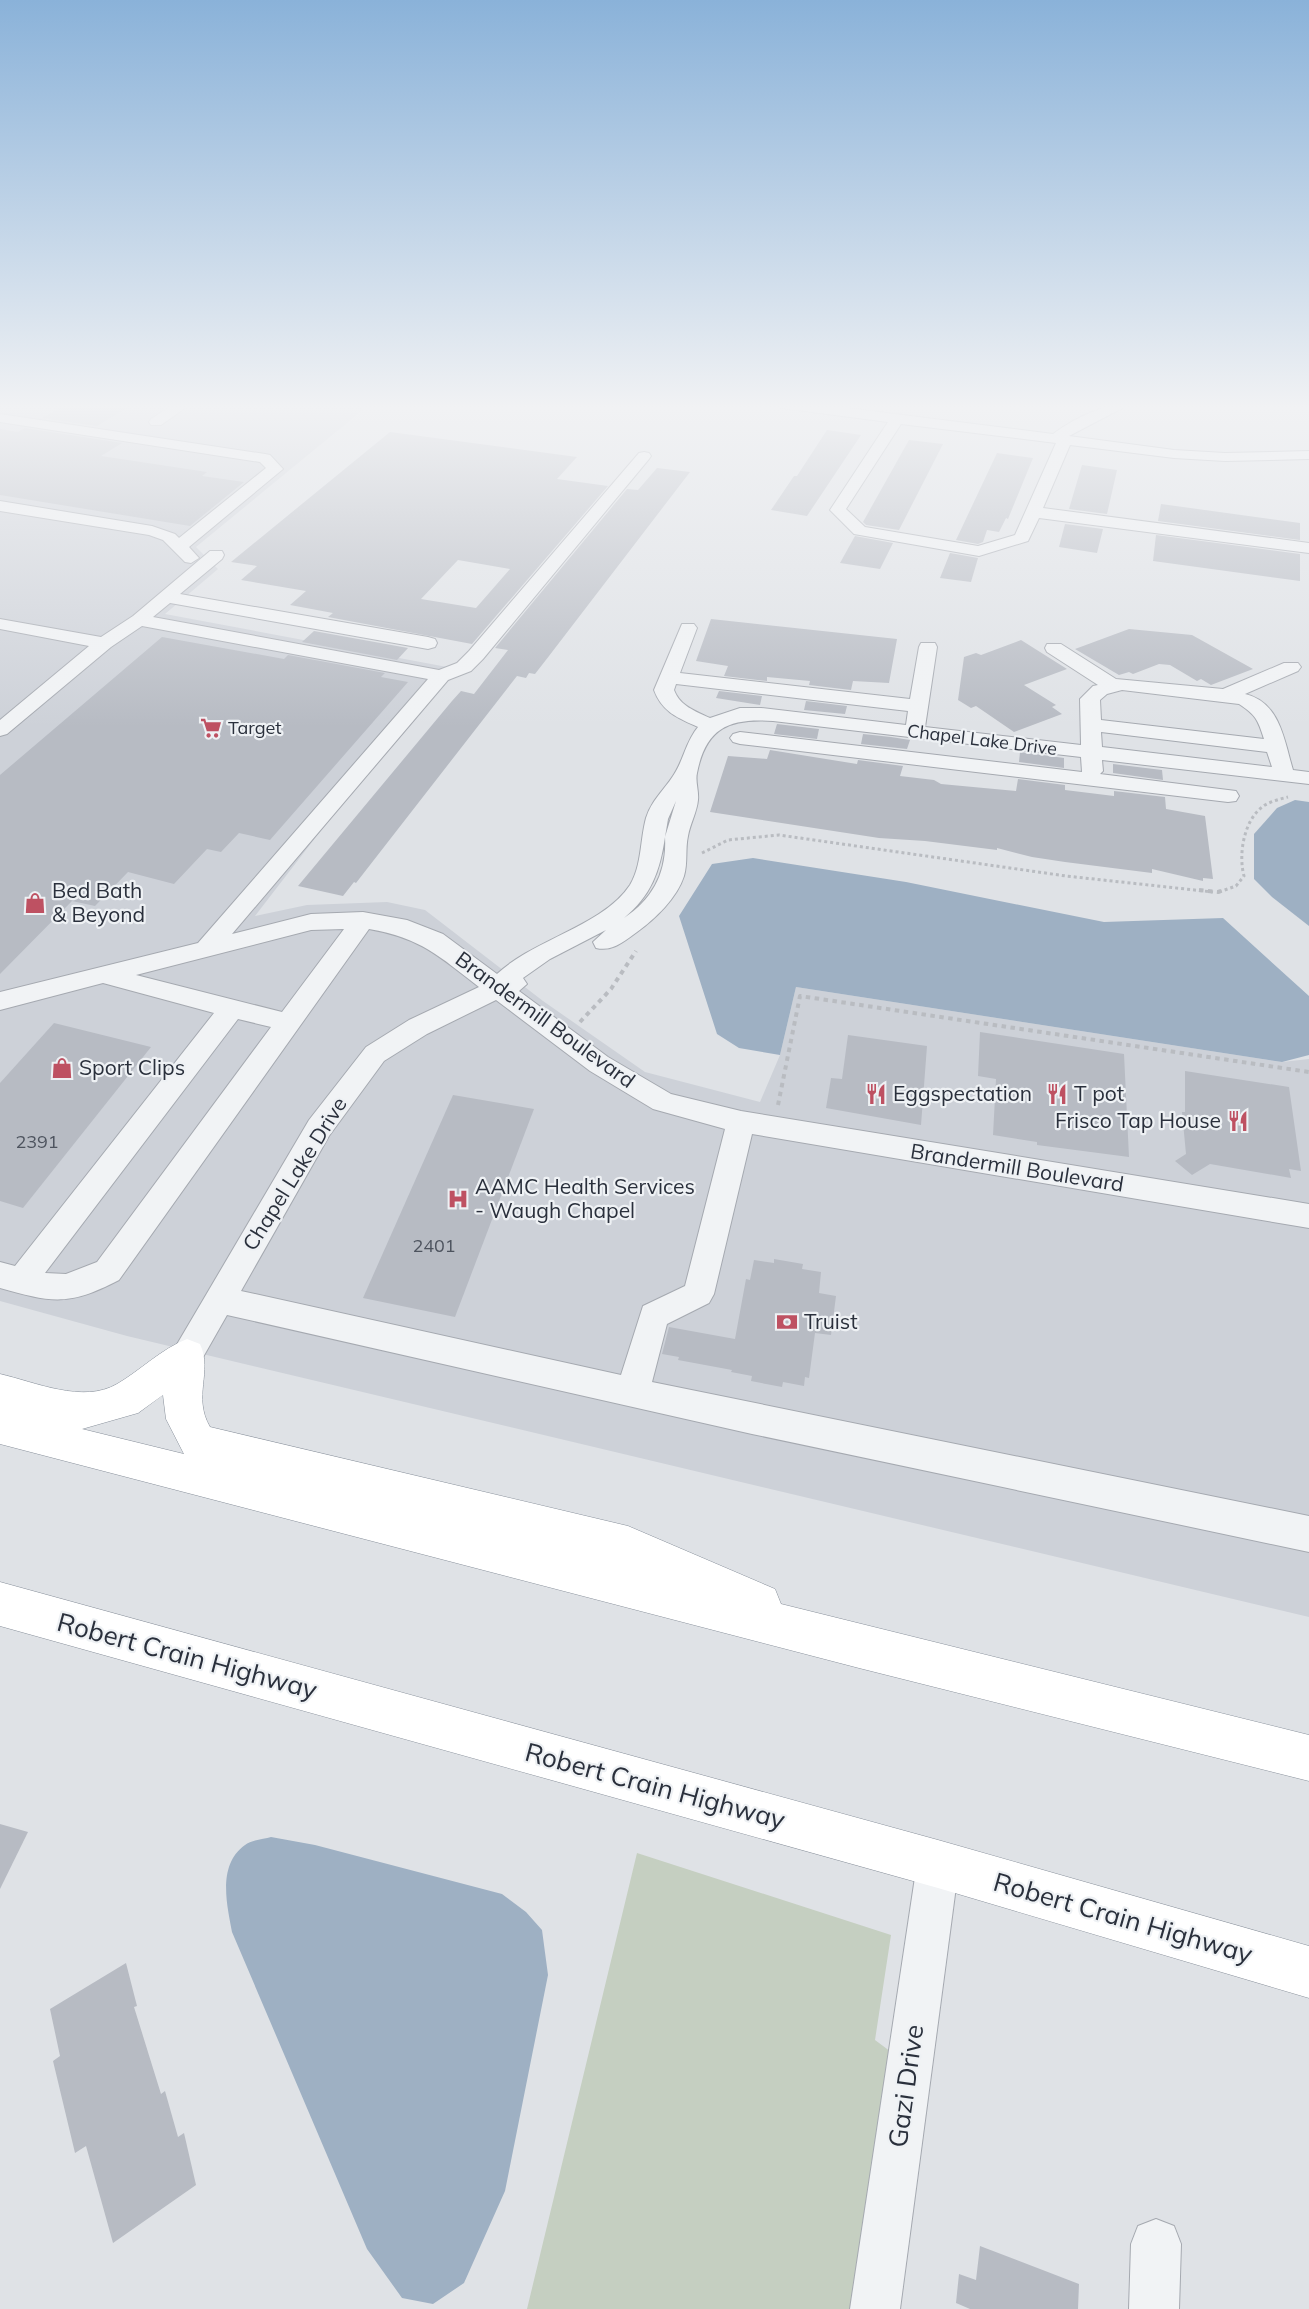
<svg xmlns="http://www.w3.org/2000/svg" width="1309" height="2309" font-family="Mulish,sans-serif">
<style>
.built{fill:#cdd1d8}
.green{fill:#c5cfc1}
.water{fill:#9eb0c3}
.building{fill:#b7bbc3;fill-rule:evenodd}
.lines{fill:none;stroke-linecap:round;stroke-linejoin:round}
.minor-casing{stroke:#a5a9b0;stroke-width:2}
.highway-casing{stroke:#88909b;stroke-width:1}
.path-far1{stroke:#b9bcc1;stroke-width:3;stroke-dasharray:3 3;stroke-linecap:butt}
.path{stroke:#b9bcc1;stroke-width:4;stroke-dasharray:4.5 4.5;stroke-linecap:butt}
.minor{fill:#f1f3f5;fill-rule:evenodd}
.highway{fill:#fff;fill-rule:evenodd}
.labels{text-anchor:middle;stroke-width:4.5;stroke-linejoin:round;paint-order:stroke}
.far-poi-label{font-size:18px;fill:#2a303c;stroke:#eef1f4;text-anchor:start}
.far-street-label{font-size:18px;fill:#2a303c;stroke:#eef1f4}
.number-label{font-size:18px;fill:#4d535e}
.poi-label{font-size:21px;fill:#2a303c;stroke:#eef1f4;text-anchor:start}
.street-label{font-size:21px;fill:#2a303c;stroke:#eef1f4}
.near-street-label{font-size:26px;fill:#2a303c;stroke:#eef1f4}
</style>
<rect width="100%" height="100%" fill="#dfe2e6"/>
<path class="built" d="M 0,404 L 370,404 L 196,547 L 218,569 L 165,614 L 447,667 L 255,916 L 307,905 L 387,902 L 425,910 L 543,1001 L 645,1072 L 760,1102 L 780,1055 L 796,987 L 1282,1062 L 1309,1059 L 1309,1617 L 127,1336 L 0,1301 Z"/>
<path class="green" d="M 637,1853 L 891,1935 L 875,2040 L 926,2078 L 896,2309 L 527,2309 Z"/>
<g class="water">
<path d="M 1295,800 L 1309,802 L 1309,926 L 1272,897 L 1254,879 L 1254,834 L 1277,808 Z"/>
<path d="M 753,858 L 906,882 L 1104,922 L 1223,918 L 1309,996 L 1309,1055 L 1282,1062 L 796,987 L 780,1055 L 739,1048 L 717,1034 L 679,916 L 712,864 Z"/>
<path d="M 271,1837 L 315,1845 L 502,1894 L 526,1912 L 542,1930 L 548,1975 L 505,2191 L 464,2283 L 433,2304 L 402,2298 L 367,2249 L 232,1932 C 227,1905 217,1865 245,1845 C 251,1840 264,1839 271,1837 Z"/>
</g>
<g class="building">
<path d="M 67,404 L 133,404 L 97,426 L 42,418 Z"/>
<path d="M 25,428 L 122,443 L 101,456 L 207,472 L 202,476 L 244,482 L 190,526 L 0,495 L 0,429 L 18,432 Z"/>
<path d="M 827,430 L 861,435 L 807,516 L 771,510 L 794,476 L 797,476 Z"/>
<path d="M 390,432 L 577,457 L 557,479 L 608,486 L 472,644 L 328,617 L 333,613 L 290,605 L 306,591 L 241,580 L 257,566 L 231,562 ZM 458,560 L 510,569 L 476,608 L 421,599 Z"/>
<path d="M 909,440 L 943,444 L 899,530 L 866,525 L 863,522 Z"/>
<path d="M 997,453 L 1033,458 L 1008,519 L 1006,518 L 999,532 L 987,530 L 983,542 L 978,544 L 956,540 Z"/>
<path d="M 1082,465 L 1117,470 L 1107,514 L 1069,509 Z"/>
<path d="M 657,468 L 690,472 L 549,656 L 535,674 L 529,673 L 526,678 L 517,676 L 356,883 L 354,882 L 343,896 L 298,886 L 452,701 L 461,691 L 474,694 L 508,650 L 495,648 L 627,489 L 638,490 Z"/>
<path d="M 1161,504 L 1300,523 L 1300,540 L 1158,521 Z"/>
<path d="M 1065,524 L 1103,529 L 1097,553 L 1059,547 Z"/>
<path d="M 1156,535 L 1300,554 L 1300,581 L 1153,561 Z"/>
<path d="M 855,536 L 893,543 L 880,569 L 840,563 Z"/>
<path d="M 950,553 L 978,558 L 971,582 L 940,578 Z"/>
<path d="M 711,619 L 897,639 L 889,683 L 853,681 L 851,690 L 809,685 L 810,681 L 767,677 L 767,681 L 724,676 L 728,666 L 696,661 Z"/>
<path d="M 1129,629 L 1192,635 L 1253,669 L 1211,685 L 1201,679 L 1197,681 L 1170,665 L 1159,664 L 1133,674 L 1129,672 L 1119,675 L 1075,649 Z"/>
<path d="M 314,631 L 408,648 L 397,660 L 302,642 Z"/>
<path d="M 162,637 L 284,659 L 288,655 L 385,673 L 381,677 L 408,682 L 270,840 L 239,833 L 221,852 L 207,849 L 174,884 L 128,872 L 95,906 L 72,901 L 0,974 L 0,775 Z"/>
<path d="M 1021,640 L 1067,669 L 1024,685 L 1056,705 L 1052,707 L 1062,714 L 1014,732 L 976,706 L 971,708 L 958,700 L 964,657 L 976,653 L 981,655 Z"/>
<path d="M 719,691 L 762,696 L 760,705 L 716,698 Z"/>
<path d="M 806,701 L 847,706 L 845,714 L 804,710 Z"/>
<path d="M 777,724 L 819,729 L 817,739 L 774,734 Z"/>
<path d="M 863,734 L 891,737 L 910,740 L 907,749 L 861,744 Z"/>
<path d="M 770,750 L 857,764 L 858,760 L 903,766 L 900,776 L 934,780 L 941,784 L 1016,791 L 1018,779 L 1065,785 L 1065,790 L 1114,796 L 1114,791 L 1165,797 L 1166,809 L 1205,816 L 1213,879 L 1203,878 L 1203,881 L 1152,869 L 1152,873 L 1065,862 L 1032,857 L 997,848 L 997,850 L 925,841 L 879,838 L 710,812 L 728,756 L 767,759 Z"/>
<path d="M 1020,752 L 1064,758 L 1064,768 L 1019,762 Z"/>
<path d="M 1113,764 L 1162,770 L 1163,780 L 1113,773 Z"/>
<path d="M 54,1023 L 151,1047 L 23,1208 L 0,1201 L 0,1083 Z"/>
<path d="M 980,1032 L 1124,1054 L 1129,1157 L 1037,1145 L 1037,1142 L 993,1135 L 996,1079 L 978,1076 Z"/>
<path d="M 848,1035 L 927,1046 L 921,1125 L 826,1108 L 831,1078 L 842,1079 Z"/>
<path d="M 1185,1071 L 1289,1087 L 1301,1171 L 1289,1169 L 1291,1178 L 1210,1164 L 1192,1175 L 1175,1161 L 1186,1154 L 1182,1112 L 1185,1112 Z"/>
<path d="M 453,1095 L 534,1109 L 455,1317 L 363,1298 Z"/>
<path d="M 774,1259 L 803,1264 L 802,1269 L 821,1272 L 819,1293 L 836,1296 L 831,1335 L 815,1333 L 809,1378 L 805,1377 L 804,1386 L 783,1382 L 782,1387 L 751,1381 L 752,1376 L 731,1372 L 732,1370 L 678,1360 L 679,1357 L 662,1354 L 669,1327 L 735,1339 L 746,1279 L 750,1280 L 754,1260 L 774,1263 Z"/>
<path d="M 0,1824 L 28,1832 L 0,1889 Z"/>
<path d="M 126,1963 L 137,2006 L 134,2007 L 161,2094 L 165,2091 L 178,2137 L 184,2133 L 196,2185 L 113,2243 L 86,2146 L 75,2153 L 53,2061 L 60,2056 L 50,2009 Z"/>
<path d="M 980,2246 L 1079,2284 L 1078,2309 L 970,2309 L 956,2303 L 959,2274 L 976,2280 Z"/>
</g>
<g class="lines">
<defs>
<g id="minor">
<path d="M 174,404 L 191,404 L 161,425 L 151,425 L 149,422 L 151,419 Z"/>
<path d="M 774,404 L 815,404 L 1053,434 C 1075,418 1103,404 1130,404 L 1069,436 L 1174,450 L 1225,453 L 1309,451 L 1309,459 L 1225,461 L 1174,458 L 1070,445 L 1043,508 L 1309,543 L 1309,553 L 1039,518 L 1028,541 L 979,556 L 854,534 L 830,510 L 888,422 L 781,408 ZM 901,424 L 1056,443 L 1015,535 L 978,546 L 865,527 L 846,509 Z"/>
<path d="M 0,414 L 265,454 L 270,455 L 283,469 L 189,547 L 199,558 L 191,563 L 185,562 L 163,540 L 149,535 L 0,511 L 0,501 L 152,526 L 175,534 L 179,538 L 266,468 L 260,462 L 0,422 Z"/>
<path d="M 644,452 L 649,453 L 651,456 L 649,459 L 483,659 L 471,671 L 448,680 L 232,934 L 311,914 L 363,912 L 407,920 L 443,934 L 497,974 C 534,939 603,926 630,885 C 642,865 640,840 646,818 C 651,801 664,790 673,776 C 684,760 685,743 698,727 C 678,718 662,712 654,690 L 682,624 L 694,624 L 697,628 L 680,673 L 910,699 L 919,647 L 921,643 L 935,643 L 937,647 L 925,727 L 1081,745 L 1080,699 L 1093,686 L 1098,685 L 1047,652 L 1045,648 L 1047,644 L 1061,644 L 1116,679 L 1223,689 L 1284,663 L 1298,663 L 1301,667 L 1298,671 L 1245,694 C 1280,702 1284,740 1293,770 L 1309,772 L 1309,784 L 1102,760 L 1103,771 L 1100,774 L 1236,791 L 1239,796 L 1236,801 L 1228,802 L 740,744 L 733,742 L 730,738 L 733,734 L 740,732 L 1082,772 L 1081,757 L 773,721 C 730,718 706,727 697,773 C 695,781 699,791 698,800 C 697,812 690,824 688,836 C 685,849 688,863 684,876 C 677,898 655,919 637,932 C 624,941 613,952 596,948 L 593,942 L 606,930 L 550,959 L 523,978 L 527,984 L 519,991 L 608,1057 L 671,1094 L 741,1111 L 1309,1204 L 1309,1228 L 752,1134 L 714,1294 L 709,1303 L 667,1324 L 652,1382 L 1309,1516 L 1309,1552 L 752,1434 L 227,1315 L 198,1366 L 187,1370 L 176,1366 L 171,1356 L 176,1346 L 309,1120 L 366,1047 L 409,1020 L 479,987 C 439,956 421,938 369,929 L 119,1280 C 69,1306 53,1303 0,1288 L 0,1262 L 15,1266 L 214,1013 L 103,983 L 0,1010 L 0,992 L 198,943 L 428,679 L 142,626 L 111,647 L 7,734 L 0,736 L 0,720 L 89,646 L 0,629 L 0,619 L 101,637 L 133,616 L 210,551 L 222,551 L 224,555 L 222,559 L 180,594 L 428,637 L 435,639 L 437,643 L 435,647 L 428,649 L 170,603 L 153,617 L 439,670 L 457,663 L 469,651 L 639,453 ZM 676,684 L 908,711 L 906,725 L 761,708 L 740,708 L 710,718 C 695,711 680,706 674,690 ZM 1122,690 L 1239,704 C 1256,715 1258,720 1264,739 L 1101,720 L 1100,700 L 1107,694 ZM 1101,732 L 1267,752 L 1272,767 L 1102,747 ZM 676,801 L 665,837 L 668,819 ZM 665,837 C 667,872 653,899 624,918 C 651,896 660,871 665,837 ZM 344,929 L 282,1012 L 136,975 L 311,930 ZM 496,1000 L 590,1071 L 653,1109 L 725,1129 L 685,1286 L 643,1306 L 621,1375 L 241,1291 L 329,1136 L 384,1061 L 427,1034 ZM 238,1019 L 271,1027 L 97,1262 L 66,1274 L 45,1273 Z"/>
<path d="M 938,1843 L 953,1849 L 959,1864 L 900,2309 L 850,2309 L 917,1864 L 923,1849 Z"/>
<path d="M 1156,2219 L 1174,2226 L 1181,2244 L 1179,2309 L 1129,2309 L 1131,2244 L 1138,2226 Z"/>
</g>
<g id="highway">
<path d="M 187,1339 L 200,1344 C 213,1372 192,1396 210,1427 L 628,1526 L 775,1589 L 781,1604 L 1309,1735 L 1309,1781 L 859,1668 L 0,1444 L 0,1374 C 35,1382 83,1404 117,1384 C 141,1370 161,1349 187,1339 ZM 163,1395 L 166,1419 L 184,1454 L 82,1429 L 138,1413 Z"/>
<path d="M 0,1582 L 938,1840 L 1309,1946 L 1309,1998 L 938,1888 L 0,1626 Z"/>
</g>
</defs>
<use href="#minor" class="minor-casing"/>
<use href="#highway" class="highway-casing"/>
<g class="path-far1">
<path d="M 702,853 L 728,840 L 779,835 L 1066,876 L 1213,892"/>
<path d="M 1219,892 L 1236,886 L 1244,876 C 1238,854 1244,818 1265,805 C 1272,801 1280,799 1288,797"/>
</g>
<g class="path">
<path d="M 1199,890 L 1218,892 L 1224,890"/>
<path d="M 580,1022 L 611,989 L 636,951"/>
<path d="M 778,1105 L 800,996 L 1309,1072"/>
</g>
<use href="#minor" class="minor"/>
<use href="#highway" class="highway"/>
</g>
<linearGradient id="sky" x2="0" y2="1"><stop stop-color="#8ab2d9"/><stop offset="0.56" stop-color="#f1f2f4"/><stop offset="1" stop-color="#f1f2f4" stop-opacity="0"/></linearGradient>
<rect width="1309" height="727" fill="url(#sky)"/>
<defs>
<symbol id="supermarket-bare" viewBox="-9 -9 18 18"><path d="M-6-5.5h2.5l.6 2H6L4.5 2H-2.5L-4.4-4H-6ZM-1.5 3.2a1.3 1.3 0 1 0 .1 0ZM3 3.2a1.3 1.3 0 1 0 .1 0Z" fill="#be5162" stroke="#eef1f4" stroke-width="2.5" paint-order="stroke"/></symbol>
<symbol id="shop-bare" viewBox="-9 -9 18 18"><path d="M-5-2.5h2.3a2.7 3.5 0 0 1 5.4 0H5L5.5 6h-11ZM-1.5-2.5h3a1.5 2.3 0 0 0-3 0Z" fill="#be5162" stroke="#eef1f4" stroke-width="2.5" paint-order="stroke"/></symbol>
<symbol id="restaurant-bare" viewBox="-9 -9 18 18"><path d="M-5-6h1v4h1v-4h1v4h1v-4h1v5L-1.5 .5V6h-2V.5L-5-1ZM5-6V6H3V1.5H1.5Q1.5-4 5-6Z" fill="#be5162" stroke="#eef1f4" stroke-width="2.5" paint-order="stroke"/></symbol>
<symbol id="hospital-bare" viewBox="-9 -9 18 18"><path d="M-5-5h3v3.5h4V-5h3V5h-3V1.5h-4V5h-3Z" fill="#be5162" stroke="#eef1f4" stroke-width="2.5" paint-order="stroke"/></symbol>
<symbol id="bank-bare" viewBox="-9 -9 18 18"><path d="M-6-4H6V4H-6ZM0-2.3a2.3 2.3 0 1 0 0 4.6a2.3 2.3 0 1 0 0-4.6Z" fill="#be5162" stroke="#eef1f4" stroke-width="2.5" paint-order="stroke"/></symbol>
</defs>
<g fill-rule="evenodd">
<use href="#supermarket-bare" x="196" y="713" width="30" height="30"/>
<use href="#shop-bare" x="20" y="888" width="30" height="30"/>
<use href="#shop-bare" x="47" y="1053" width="30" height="30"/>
<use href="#restaurant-bare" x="861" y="1079" width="30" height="30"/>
<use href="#restaurant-bare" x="1042" y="1079" width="30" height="30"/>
<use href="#restaurant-bare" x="1223" y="1106" width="30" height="30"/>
<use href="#hospital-bare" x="443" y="1184" width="30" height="30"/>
<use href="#bank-bare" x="772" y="1307" width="30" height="30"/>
</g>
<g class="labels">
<g class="far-poi-label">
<text x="228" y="734">Target</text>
</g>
<g class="far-street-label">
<text transform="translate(982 740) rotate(7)" y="6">Chapel Lake Drive</text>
</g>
<g class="number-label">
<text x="37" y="1148">2391</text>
<text x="434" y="1252">2401</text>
</g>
<g class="poi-label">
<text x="52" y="898">Bed Bath<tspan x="52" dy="24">&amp; Beyond</tspan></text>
<text x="79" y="1075">Sport Clips</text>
<text x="893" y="1101">Eggspectation</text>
<text x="1074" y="1101">T pot</text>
<text x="1221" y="1128" text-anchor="end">Frisco Tap House</text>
<text x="475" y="1194">AAMC Health Services<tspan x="475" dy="24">- Waugh Chapel</tspan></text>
<text x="804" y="1329">Truist</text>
</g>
<g class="street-label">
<text transform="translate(545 1020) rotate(36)" y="7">Brandermill Boulevard</text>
<text transform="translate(1017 1168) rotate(9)" y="7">Brandermill Boulevard</text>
<text transform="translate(295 1174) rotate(-58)" y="7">Chapel Lake Drive</text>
</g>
<g class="near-street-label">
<text transform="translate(187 1656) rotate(15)" y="9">Robert Crain Highway</text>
<text transform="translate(655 1786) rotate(15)" y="9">Robert Crain Highway</text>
<text transform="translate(1123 1918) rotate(16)" y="9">Robert Crain Highway</text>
<text transform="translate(906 2086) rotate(-82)" y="9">Gazi Drive</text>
</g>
</g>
</svg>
